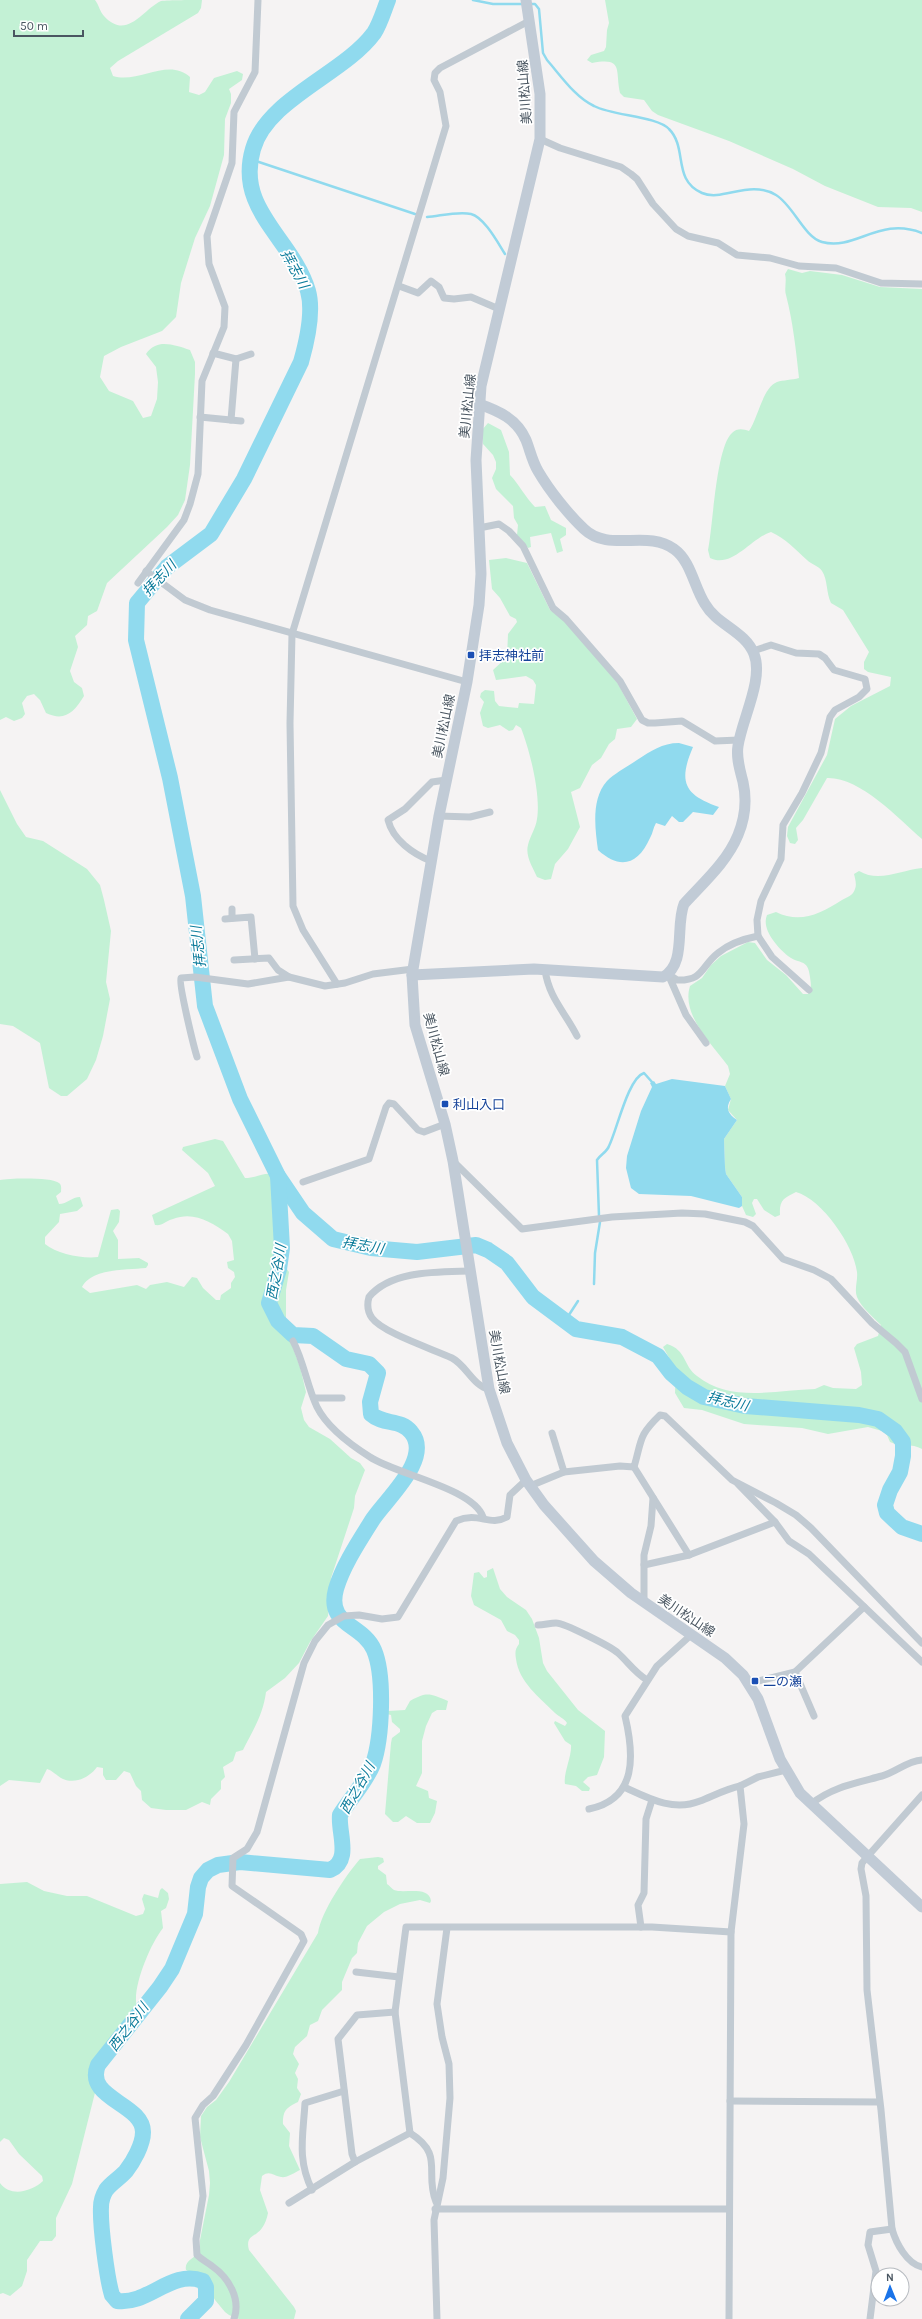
<svg xmlns="http://www.w3.org/2000/svg" width="922" height="2319" font-family="Karla,'Noto Sans JP',sans-serif">
<style>
.green{fill:#c3f1d5}
.water{fill:#90daee}
.lines{fill:none;stroke-linecap:round;stroke-linejoin:round}
.stream{stroke:#90daee;stroke-width:2.5}
.river{stroke:#90daee;stroke-width:16}
.street{stroke:#c1cad2;stroke-width:7}
.secondary{stroke:#c1cbd6;stroke-width:11}
.transit-dot{fill:#1a4fb4;stroke:#fff;stroke-width:1.5}
.labels{text-anchor:middle;stroke-width:3.5;stroke-linejoin:round;paint-order:stroke}
.street-label{font-size:13px;fill:#4a5661;stroke:#fff}
.transit-label{font-size:13px;fill:#164399;stroke:#fff;text-anchor:start}
.water-label{font-size:14px;font-style:italic;fill:#0c7c9b;stroke:#fff}
</style>
<rect width="100%" height="100%" fill="#f5f3f3"/>
<g class="green">
<path d="M 0,0 L 95,0 C 99,5 100,12 104,16 C 127,41 142,10 161,1 C 169,0 193,0 202,0 L 201,8 L 198,13 L 118,61 L 110,68 L 113,76 C 139,84 168,57 190,77 L 189,92 L 199,95 L 205,92 L 214,78 L 237,71 L 243,74 L 242,80 L 229,89 L 231,94 L 231,103 L 225,119 L 224,155 L 210,206 L 195,238 L 181,283 L 176,317 L 162,331 L 121,347 L 104,356 L 100,377 L 109,391 L 133,401 L 143,418 L 151,416 L 157,399 L 158,382 L 156,367 L 146,354 C 157,338 174,345 190,350 L 195,362 L 195,374 L 190,465 L 185,500 L 178,515 L 167,527 L 107,583 L 97,611 L 88,616 L 87,625 L 75,636 L 78,647 L 70,671 L 74,682 L 82,688 L 84,696 C 74,712 65,722 46,713 L 40,700 L 34,694 L 27,696 L 22,703 L 25,714 L 22,718 L 14,721 L 6,717 L 0,720 Z"/>
<path d="M 605,0 L 922,0 L 922,212 L 911,208 L 878,207 L 825,186 L 793,169 L 729,141 L 658,115 L 652,111 L 644,100 L 624,97 L 620,93 C 615,70 624,57 592,63 L 587,60 L 591,55 L 604,51 L 606,47 L 607,30 L 609,23 Z"/>
<path d="M 788,269 L 802,273 L 810,271 L 842,275 L 880,287 L 922,289 L 922,839 C 898,818 860,777 827,778 L 803,820 L 796,828 L 798,840 L 795,844 L 790,843 L 787,836 L 788,827 L 827,755 L 835,719 L 851,706 L 890,686 L 891,677 L 868,672 L 864,669 L 864,662 L 869,652 L 843,610 L 831,603 C 826,593 828,580 822,571 C 819,566 811,564 807,560 C 795,549 786,539 771,532 C 751,538 732,569 710,558 L 708,550 C 713,526 716,447 732,433 C 737,428 743,429 749,431 C 758,418 763,387 777,382 C 783,380 792,380 799,378 C 796,350 793,322 786,295 C 784,289 787,281 785,274 Z"/>
<path d="M 488,423 L 501,430 L 509,452 L 510,475 C 519,484 525,497 535,507 L 545,506 L 551,520 L 566,528 L 566,535 L 560,539 L 563,551 L 557,553 L 551,533 L 530,537 L 531,547 L 528,548 L 517,535 L 518,525 L 514,518 L 513,506 L 496,489 L 492,478 L 496,469 L 496,462 L 493,455 L 483,444 L 482,430 Z"/>
<path d="M 506,558 L 527,563 L 550,610 L 564,620 L 617,682 L 637,719 L 631,727 L 617,729 L 615,739 L 609,744 L 601,758 L 592,765 L 580,788 L 571,792 L 580,827 L 568,849 L 555,864 L 551,879 L 545,880 L 537,877 C 533,868 525,856 528,845 C 530,836 536,828 537,819 C 541,795 530,751 521,728 L 516,725 L 513,730 L 509,731 L 500,725 L 488,728 L 483,726 L 480,713 L 484,702 L 480,697 L 481,693 L 485,690 L 494,691 L 495,701 L 499,706 L 518,708 L 519,703 L 534,704 L 536,685 L 533,680 L 526,676 L 496,680 L 493,670 L 507,657 L 508,634 L 517,622 L 516,619 L 510,616 L 500,598 L 492,589 L 489,560 Z"/>
<path d="M 0,790 L 17,824 L 26,837 L 43,841 L 87,869 L 100,885 L 104,900 L 111,931 L 106,982 L 110,999 L 103,1036 L 96,1060 L 87,1079 L 67,1096 L 61,1096 L 49,1088 L 40,1043 L 13,1026 L 0,1024 Z"/>
<path d="M 922,868 L 922,1449 C 912,1443 900,1447 890,1442 L 887,1435 L 882,1431 L 868,1427 L 828,1434 L 802,1428 L 744,1424 L 702,1410 L 684,1408 L 675,1393 L 676,1370 L 663,1347 L 667,1344 C 687,1350 683,1366 697,1376 C 730,1403 776,1390 815,1389 L 824,1385 L 833,1388 L 856,1389 L 862,1385 L 861,1372 L 854,1348 L 857,1344 L 878,1336 L 881,1325 C 873,1317 861,1307 857,1297 C 854,1289 858,1281 857,1272 C 854,1246 822,1199 796,1192 C 784,1198 779,1200 780,1215 L 775,1217 L 764,1210 L 757,1199 L 754,1199 L 752,1203 L 756,1214 L 753,1217 L 746,1215 L 742,1206 L 742,1197 L 726,1174 L 725,1167 L 724,1139 L 737,1120 L 728,1110 L 731,1099 L 725,1086 L 730,1074 L 728,1066 C 712,1044 681,1015 690,986 L 702,978 L 711,965 L 721,956 L 748,942 L 755,943 L 767,960 L 786,975 L 803,994 L 808,994 C 812,987 811,985 810,977 C 808,958 800,965 788,956 C 777,947 761,929 767,915 L 776,912 C 800,924 820,914 842,900 C 847,897 853,896 855,889 C 857,885 855,878 854,874 L 859,871 C 879,883 901,870 922,868 Z"/>
<path d="M 215,1139 L 223,1141 L 245,1178 C 255,1178 264,1173 270,1174 L 273,1178 L 279,1258 L 289,1272 L 286,1290 L 286,1321 L 289,1337 L 300,1367 L 306,1392 L 301,1408 L 304,1420 L 309,1427 L 330,1439 L 351,1458 L 360,1463 L 365,1470 L 355,1496 L 354,1508 L 331,1578 L 328,1616 L 310,1642 L 299,1663 L 285,1678 L 266,1692 C 263,1715 253,1730 243,1750 L 236,1752 L 233,1761 L 223,1767 L 225,1777 L 221,1781 L 221,1789 L 211,1799 L 210,1805 L 202,1802 L 186,1810 L 166,1810 L 151,1808 L 142,1800 L 141,1791 L 136,1786 L 130,1773 L 124,1771 L 116,1780 L 106,1780 L 103,1775 L 103,1768 L 97,1767 C 89,1778 74,1785 61,1778 C 56,1775 53,1771 47,1769 L 40,1783 L 9,1780 L 0,1786 L 0,1180 C 9,1178 53,1177 59,1183 C 62,1185 61,1189 61,1192 L 56,1196 L 59,1204 C 67,1204 72,1197 80,1197 L 83,1206 L 77,1211 L 60,1214 L 59,1222 L 45,1237 L 45,1244 C 57,1254 83,1259 98,1257 L 111,1210 L 118,1209 L 120,1211 L 119,1222 L 113,1231 L 118,1240 L 118,1259 L 139,1258 L 148,1263 L 148,1265 L 146,1268 C 127,1270 92,1268 82,1287 L 90,1293 L 137,1285 L 146,1289 L 150,1285 L 167,1282 L 184,1287 L 192,1277 L 197,1278 L 203,1288 L 216,1300 L 220,1300 L 221,1295 L 231,1288 L 231,1283 L 235,1277 L 234,1272 L 228,1268 L 227,1262 L 234,1260 L 232,1241 L 228,1234 C 211,1222 194,1211 173,1219 C 165,1221 163,1226 155,1225 L 152,1215 L 215,1186 L 208,1173 L 182,1150 L 183,1147 Z"/>
<path d="M 493,1568 L 500,1589 L 507,1597 L 526,1610 L 532,1619 L 539,1638 L 543,1663 L 547,1671 L 578,1710 L 605,1731 L 604,1757 L 597,1775 L 588,1777 L 583,1782 L 590,1788 L 589,1791 L 582,1791 L 576,1786 L 565,1784 C 563,1774 572,1756 571,1745 L 565,1741 L 554,1723 L 555,1721 L 565,1726 L 567,1723 C 564,1718 559,1717 555,1713 C 539,1697 519,1682 516,1659 C 515,1653 515,1649 519,1644 L 519,1640 L 515,1635 L 507,1631 L 501,1620 L 474,1605 L 471,1596 L 474,1573 L 479,1572 L 484,1578 L 487,1577 L 487,1571 Z"/>
<path d="M 352,1622 C 375,1628 384,1656 385,1677 C 385,1688 383,1701 388,1711 L 405,1710 L 410,1701 C 428,1691 430,1694 448,1701 L 446,1710 L 437,1710 L 432,1713 L 426,1726 L 422,1741 L 422,1773 L 416,1786 L 428,1791 L 429,1798 L 437,1801 L 435,1813 L 430,1823 L 417,1823 L 406,1816 L 398,1822 L 393,1822 L 385,1814 L 391,1743 L 392,1738 L 400,1732 L 400,1729 L 392,1722 L 391,1715 L 378,1712 C 369,1699 377,1683 374,1668 C 369,1644 360,1644 349,1626 Z"/>
<path d="M 378,1857 L 383,1858 L 384,1862 L 378,1866 L 378,1869 L 386,1875 L 387,1884 C 389,1885 392,1889 394,1890 C 404,1894 429,1885 431,1901 L 430,1903 L 420,1900 L 400,1904 L 384,1912 L 367,1926 L 358,1943 L 357,1953 L 352,1958 L 342,1982 L 342,1990 L 322,2010 L 318,2021 L 310,2025 L 307,2036 L 295,2047 L 293,2054 L 299,2064 L 295,2073 L 298,2079 L 297,2088 L 301,2094 L 298,2102 C 286,2108 283,2110 283,2124 L 290,2133 L 289,2146 L 300,2170 C 294,2173 287,2178 281,2177 C 273,2176 270,2170 262,2176 L 260,2190 L 268,2213 C 267,2218 265,2224 262,2228 C 255,2238 245,2235 249,2250 L 294,2307 L 296,2311 L 294,2319 L 239,2319 L 229,2315 L 225,2312 L 215,2300 L 203,2279 L 186,2270 C 184,2261 194,2258 200,2252 L 200,2240 L 209,2195 L 210,2183 L 209,2171 L 200,2137 L 201,2116 L 207,2107 L 216,2100 L 229,2082 L 318,1933 C 321,1912 346,1875 360,1859 Z"/>
<path d="M 27,1882 L 44,1891 L 67,1896 L 87,1896 L 136,1916 L 143,1914 L 145,1909 L 142,1899 L 144,1894 L 158,1898 L 160,1890 L 162,1888 L 168,1893 L 169,1899 L 166,1908 L 161,1911 L 163,1928 C 151,1943 135,1981 136,2001 C 136,2007 138,2013 138,2020 L 102,2065 L 72,2184 L 56,2218 L 56,2236 L 52,2241 L 40,2241 L 27,2260 L 27,2271 L 22,2286 L 10,2296 L 3,2293 L 0,2294 L 0,2183 C 11,2198 32,2191 43,2181 L 42,2176 L 19,2154 L 9,2140 L 4,2138 L 0,2142 L 0,1884 Z"/>
</g>
<g class="water">
<path d="M 679,743 L 693,747 C 678,782 684,795 719,807 L 713,815 L 693,812 L 683,822 L 679,822 L 672,816 L 665,826 L 656,823 C 653,828 653,833 650,838 C 638,865 620,870 598,850 C 595,828 591,799 607,781 C 615,773 627,767 637,760 C 651,751 662,743 679,743 Z"/>
<path d="M 672,1079 L 725,1086 L 731,1099 C 725,1108 728,1114 737,1120 L 724,1139 L 725,1167 L 726,1174 L 742,1197 L 742,1206 L 739,1208 L 691,1196 L 639,1194 L 631,1188 L 626,1168 L 627,1156 L 641,1111 L 652,1087 L 650,1083 L 654,1081 L 656,1084 Z"/>
</g>
<g class="lines">
<g class="stream">
<path d="M 473,0 L 493,4 L 523,4"/>
<path d="M 530,4 L 535,4 L 539,9 L 543,53 L 547,60 C 561,76 575,97 594,106 C 613,116 657,116 669,129 C 688,148 672,180 702,193 C 723,202 749,179 776,195 C 793,205 804,237 822,242 C 856,251 879,216 922,233"/>
<path d="M 250,159 L 415,214"/>
<path d="M 427,217 C 440,216 458,211 471,214 C 484,217 498,243 505,254"/>
<path d="M 599,1216 L 597,1160 C 601,1154 607,1152 609,1146 C 617,1130 628,1078 644,1073 L 652,1082"/>
<path d="M 594,1284 L 595,1253 L 600,1222"/>
<path d="M 565,1321 L 578,1301"/>
</g>
<g class="river">
<path d="M 388,0 C 384,10 380,24 374,33 C 344,74 267,99 253,149 C 235,210 293,239 308,291 C 314,312 307,341 301,362 L 244,479 L 211,534 L 167,567 L 137,603 L 136,640 L 170,778 L 193,896 L 205,1006 L 240,1099 L 278,1176 L 303,1213 L 333,1239 L 371,1248 L 417,1252 L 476,1245 L 488,1250 L 507,1263 L 533,1297 L 576,1329 L 622,1337 L 658,1356 L 671,1373 L 687,1387 L 704,1397 L 745,1406 L 859,1415 L 878,1419 L 895,1431 L 903,1442 L 903,1456 L 900,1472 L 890,1490 L 885,1505 L 887,1513 L 902,1527 L 922,1534"/>
<path d="M 188,2319 L 206,2301 L 206,2287 L 203,2281 C 171,2269 149,2305 117,2301 L 112,2295 C 107,2279 100,2225 101,2207 C 101,2202 103,2195 106,2190 C 111,2183 120,2178 126,2171 C 133,2162 143,2145 143,2132 C 143,2103 84,2099 98,2065 L 160,1987 L 172,1969 L 195,1914 L 198,1887 L 201,1878 L 208,1870 L 218,1865 L 240,1862 L 330,1870 C 352,1860 338,1833 340,1815 C 350,1799 366,1782 373,1764 C 382,1738 385,1676 374,1650 C 362,1623 326,1626 336,1589 C 343,1565 360,1540 373,1519 C 387,1498 433,1458 411,1432 C 401,1419 383,1425 371,1414 L 370,1402 L 378,1373 L 369,1364 L 346,1359 L 313,1336 L 293,1335 L 278,1321 L 269,1303 L 279,1269 L 282,1248 L 278,1176"/>
</g>
<g class="street">
<path d="M 540,139 L 560,148 L 621,167 L 631,174 L 637,179 L 653,204 L 676,229 L 688,236 L 718,243 L 737,255 L 770,258 L 799,266 L 836,268 L 881,283 L 922,284"/>
<path d="M 399,286 L 418,293 L 431,281 L 439,287 L 444,298 L 454,299 L 471,297 L 499,309"/>
<path d="M 213,353 L 236,359 L 251,354"/>
<path d="M 200,417 L 241,421"/>
<path d="M 231,420 L 236,359"/>
<path d="M 479,528 L 499,524 L 509,531 L 523,546 L 553,608 L 566,619 L 620,681 L 642,720 L 648,723 L 655,723 L 682,721 L 715,741 L 739,740"/>
<path d="M 146,571 L 185,600 L 210,610 L 467,682"/>
<path d="M 138,583 L 184,520 L 190,504 L 198,474 L 202,381 L 224,327 L 225,307 L 209,264 L 207,236 L 232,163 L 234,112 L 255,72 L 258,0"/>
<path d="M 439,816 L 470,817 L 490,812"/>
<path d="M 431,861 C 413,854 393,840 388,820 L 405,809 L 432,782 L 446,780"/>
<path d="M 232,909 L 232,918"/>
<path d="M 225,919 L 251,917 L 255,959"/>
<path d="M 758,936 L 772,957 L 809,990"/>
<path d="M 234,960 L 269,958 L 278,970 L 289,977"/>
<path d="M 545,970 C 549,998 565,1012 577,1036"/>
<path d="M 668,974 L 677,980 C 704,981 701,966 718,953 C 730,943 743,939 758,936 L 757,920 L 761,901 L 781,859 L 783,825 L 802,793 L 821,753 L 830,717 L 835,710 L 859,697 L 867,689 L 865,679 L 834,670 L 825,658 L 819,654 L 796,653 L 771,645 L 753,651"/>
<path d="M 668,974 L 686,1015 L 706,1043"/>
<path d="M 337,984 L 303,930 L 293,906 L 290,723 L 292,634 L 446,126 L 440,92 L 434,80 L 435,73 L 440,68 L 529,21"/>
<path d="M 197,1057 C 194,1047 178,983 181,978 L 195,977 L 248,984 L 289,977 L 325,986 L 345,983 L 373,974 L 413,969"/>
<path d="M 453,1161 L 522,1229 L 612,1217 L 682,1213 L 705,1214 L 745,1222 L 753,1226 L 783,1259 L 814,1270 L 831,1279 L 872,1323 L 896,1343 L 905,1352 L 922,1399"/>
<path d="M 303,1182 L 369,1159 L 386,1107 L 389,1103 L 394,1104 L 418,1130 L 424,1132 L 445,1124"/>
<path d="M 470,1271 C 439,1272 391,1270 369,1297 C 367,1304 367,1311 372,1318 C 383,1333 433,1349 452,1358 C 466,1365 474,1387 489,1389"/>
<path d="M 293,1341 C 304,1362 307,1386 317,1407 C 327,1427 351,1445 370,1457 C 395,1474 473,1488 483,1517"/>
<path d="M 314,1398 L 342,1398"/>
<path d="M 552,1433 L 564,1472"/>
<path d="M 634,1467 L 689,1555 L 775,1522 L 789,1541 L 809,1554 L 922,1662"/>
<path d="M 738,1484 L 775,1522"/>
<path d="M 530,1486 L 564,1472 L 620,1466 L 634,1467 C 642,1440 638,1436 660,1415 L 665,1416 L 732,1480 L 776,1503 L 796,1515 L 811,1528 L 922,1643"/>
<path d="M 644,1565 L 689,1555"/>
<path d="M 644,1603 L 644,1555 L 651,1526 L 653,1498"/>
<path d="M 538,1625 C 544,1625 550,1623 556,1623 C 564,1623 612,1647 618,1653 C 628,1662 635,1673 647,1680"/>
<path d="M 795,1672 L 814,1716"/>
<path d="M 750,1683 L 795,1672 L 864,1607"/>
<path d="M 624,1787 C 648,1798 673,1812 700,1801 C 713,1796 726,1789 740,1786"/>
<path d="M 922,1795 L 867,1857 L 862,1863 L 861,1869 L 866,1896 L 867,1990 L 881,2110 L 892,2229 C 896,2243 907,2264 922,2267"/>
<path d="M 811,1804 C 832,1787 856,1783 882,1776 C 896,1772 907,1761 922,1760"/>
<path d="M 589,1809 C 638,1799 634,1754 625,1716 L 657,1666 L 691,1635"/>
<path d="M 641,1927 L 638,1905 L 644,1893 L 646,1819 L 652,1800"/>
<path d="M 356,1972 L 399,1977"/>
<path d="M 730,2101 L 879,2102"/>
<path d="M 410,2133 L 395,2012 L 406,1927 L 652,1927 L 731,1932"/>
<path d="M 410,2133 C 445,2155 424,2172 436,2202"/>
<path d="M 355,2162 L 352,2154 L 338,2039 L 357,2015 L 395,2012"/>
<path d="M 312,2190 C 297,2159 303,2137 305,2103 L 344,2091"/>
<path d="M 289,2203 L 355,2162 L 410,2133"/>
<path d="M 435,2209 L 729,2209"/>
<path d="M 234,2319 C 241,2299 229,2278 212,2266 C 207,2262 202,2260 197,2255 L 196,2239 L 203,2196 L 195,2118 L 203,2105 L 213,2096 L 246,2045 L 304,1941 L 301,1934 L 232,1886 L 233,1858 L 247,1849 L 257,1832 L 304,1663 L 315,1641 L 328,1625 L 344,1616 L 359,1615 L 382,1619 L 398,1617 L 456,1521 C 479,1511 489,1527 507,1517 L 510,1495 L 526,1480"/>
<path d="M 437,2319 L 434,2220 L 443,2178 L 450,2098 L 449,2064 L 442,2037 L 437,2004 L 447,1928"/>
<path d="M 729,2319 L 731,1932 L 744,1824 L 740,1786 L 758,1777 L 786,1770"/>
<path d="M 870,2319 L 876,2271 L 868,2245 L 870,2232 L 892,2229"/>
</g>
<g class="secondary">
<path d="M 526,0 L 540,94 L 540,139 L 481,386 L 476,460 L 481,574 L 479,605 L 467,682 L 439,816 L 412,975 L 415,1025 L 445,1124 L 453,1161 L 489,1389 L 507,1443 L 526,1480 L 544,1505 L 594,1561 L 631,1593 L 725,1658 L 743,1675 L 758,1699 L 780,1759 L 800,1793 L 922,1907"/>
<path d="M 412,975 L 534,969 L 663,977 C 687,964 675,926 684,904 C 703,883 727,862 738,835 C 745,818 747,800 743,782 C 740,770 736,758 738,746 C 742,719 764,679 754,654 C 745,631 717,625 705,604 C 694,587 691,561 674,549 C 647,529 609,553 584,529 C 568,514 549,490 538,471 C 532,461 530,450 526,440 C 517,419 499,411 479,404"/>
</g>
</g>
<g class="transit-dot">
<rect x="467" y="651" width="8" height="8" rx="2"/>
<rect x="441" y="1100" width="8" height="8" rx="2"/>
<rect x="751" y="1677" width="8" height="8" rx="2"/>
</g>
<g class="labels">
<g class="street-label">
<text transform="translate(524 92) rotate(-94)" y="5">美川松山線</text>
<text transform="translate(467 406) rotate(-84)" y="5">美川松山線</text>
<text transform="translate(443 726) rotate(-78)" y="5">美川松山線</text>
<text transform="translate(437 1044) rotate(75)" y="5">美川松山線</text>
<text transform="translate(500 1362) rotate(80)" y="5">美川松山線</text>
<text transform="translate(687 1615) rotate(34)" y="5">美川松山線</text>
</g>
<g class="transit-label">
<text x="479" y="660">拝志神社前</text>
<text x="453" y="1109">利山入口</text>
<text x="763" y="1686">二の瀬</text>
</g>
<g class="water-label">
<text transform="translate(295 269) rotate(61)" y="5">拝志川</text>
<text transform="translate(159 578) rotate(-47)" y="5">拝志川</text>
<text transform="translate(198 947) rotate(-96)" y="5">拝志川</text>
<text transform="translate(363 1245) rotate(10)" y="5">拝志川</text>
<text transform="translate(276 1272) rotate(-80)" y="5">西之谷川</text>
<text transform="translate(728 1401) rotate(14)" y="5">拝志川</text>
<text transform="translate(357 1788) rotate(-61)" y="5">西之谷川</text>
<text transform="translate(128 2027) rotate(-53)" y="5">西之谷川</text>
</g>
</g>
<g transform="translate(890 2287) rotate(359)"><circle r="19" fill="#ffffff" stroke="#b7bbc0"/>
<path d="M0-3L7 15L0 10L-7 15Z" fill="#1a73e8"/>
<text y="-6" font-size="11" font-weight="bold" text-anchor="middle" fill="#4a5661">N</text>
</g>
<path d="M14 30v6h69v-6" fill="none" stroke="#4a5661" stroke-width="2"/>
<text x="20" y="30" font-size="12" fill="#4a5661" stroke="#ffffff" stroke-width="3" paint-order="stroke">50 m</text>
</svg>
